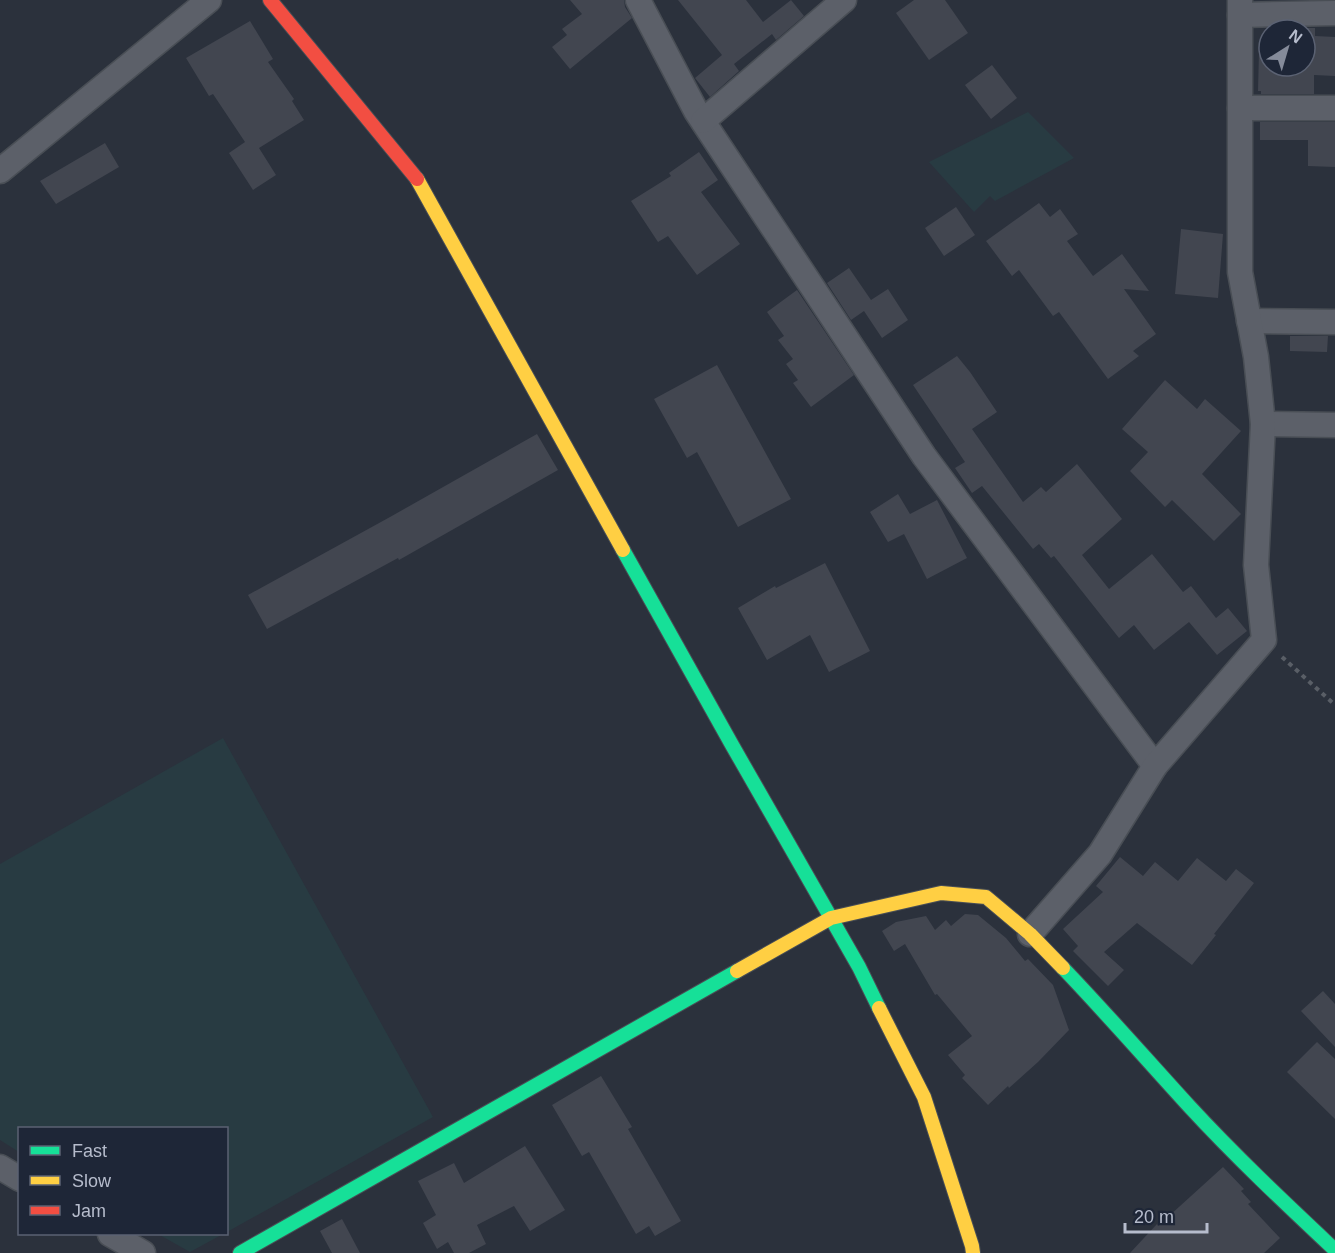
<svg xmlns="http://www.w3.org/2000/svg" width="1335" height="1253" font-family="Arial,sans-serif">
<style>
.green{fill:#283b42}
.building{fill:#424650}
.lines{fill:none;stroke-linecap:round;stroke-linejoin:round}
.street-casing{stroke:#494e55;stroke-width:27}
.fast-casing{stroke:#494e55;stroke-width:16}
.slow-casing{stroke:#494e55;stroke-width:16}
.jam-casing{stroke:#494e55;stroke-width:16}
.path{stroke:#595e66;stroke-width:4;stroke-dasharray:4.5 4.5;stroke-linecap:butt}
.street{stroke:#5c6069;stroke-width:24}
.fast{stroke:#16e098;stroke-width:14}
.slow{stroke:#ffcf43;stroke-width:14}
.jam{stroke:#f24e42;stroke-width:14}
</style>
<rect width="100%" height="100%" fill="#2b313c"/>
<g class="green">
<path d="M 1028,112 L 1074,158 L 995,201 L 990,196 L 974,212 L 929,162 Z"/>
<path d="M 223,738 L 433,1117 L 227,1232 L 226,1128 L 20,1128 L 19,1152 L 0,1140 L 0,864 Z"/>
<path d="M 158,1234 L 223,1234 L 190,1252 Z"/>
</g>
<g class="building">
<path d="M 570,0 L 624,0 L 625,7 L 632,18 L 570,69 L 552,47 L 567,35 L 562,29 L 582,14 Z"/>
<path d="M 678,0 L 746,0 L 763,22 L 791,0 L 804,16 L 776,40 L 772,34 L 734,64 L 739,71 L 710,97 L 695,78 L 722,55 Z"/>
<path d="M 914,0 L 945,0 L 968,33 L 929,60 L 896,13 Z"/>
<path d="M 250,21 L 273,59 L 268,62 L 294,99 L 292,101 L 304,120 L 259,148 L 276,175 L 253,190 L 229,153 L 245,142 L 213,94 L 209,96 L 186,58 Z"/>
<path d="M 1282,28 L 1315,28 L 1315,36 L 1335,37 L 1335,76 L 1314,75 L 1314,94 L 1261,94 L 1261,91 L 1258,91 L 1259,51 L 1269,51 L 1269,66 L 1305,66 L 1305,30 L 1282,30 Z"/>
<path d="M 992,65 L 1017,98 L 991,119 L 965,85 Z"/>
<path d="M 1260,122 L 1335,122 L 1335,167 L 1308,166 L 1308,140 L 1260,140 Z"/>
<path d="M 105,143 L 119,167 L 56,204 L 40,181 Z"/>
<path d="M 699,152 L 718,180 L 701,192 L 740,244 L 697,275 L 668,236 L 658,242 L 631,201 L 671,176 L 669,173 Z"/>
<path d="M 1039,203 L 1050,217 L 1060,209 L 1078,234 L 1067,241 L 1093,276 L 1122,254 L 1149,291 L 1124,289 L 1156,334 L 1133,351 L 1139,356 L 1108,379 L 1059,312 L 1053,316 L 1019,270 L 1012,276 L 986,241 Z"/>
<path d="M 956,207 L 975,235 L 944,256 L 925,228 Z"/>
<path d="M 1181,229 L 1223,234 L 1218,298 L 1175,294 Z"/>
<path d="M 849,268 L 871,300 L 888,289 L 908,320 L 882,338 L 864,311 L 851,320 L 827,283 Z"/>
<path d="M 797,290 L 854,375 L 811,407 L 793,383 L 798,380 L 786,364 L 793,359 L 778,340 L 784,336 L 767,312 Z"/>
<path d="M 1290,336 L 1328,336 L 1327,352 L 1290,351 Z"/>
<path d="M 957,356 L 970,372 L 997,412 L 972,429 L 1023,502 L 1041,487 L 1046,492 L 1077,464 L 1122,519 L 1082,555 L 1109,589 L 1152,554 L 1183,592 L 1191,586 L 1216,618 L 1228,608 L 1247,631 L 1217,655 L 1189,622 L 1154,650 L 1134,625 L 1119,638 L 1054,556 L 1051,558 L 1039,544 L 1033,549 L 982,486 L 972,493 L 955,468 L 965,462 L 913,385 Z"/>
<path d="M 717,365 L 791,499 L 738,527 L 697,452 L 687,458 L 654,399 Z"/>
<path d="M 1165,380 L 1197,409 L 1205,399 L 1241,431 L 1202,474 L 1241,514 L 1214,541 L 1172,500 L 1165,507 L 1130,471 L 1148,452 L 1122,429 Z"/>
<path d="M 537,434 L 558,470 L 399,560 L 398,558 L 267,629 L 248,595 L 390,517 Z"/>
<path d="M 898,494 L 910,514 L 937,500 L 967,558 L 927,579 L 904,534 L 888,542 L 870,512 Z"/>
<path d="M 825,563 L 870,651 L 829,672 L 810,635 L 767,660 L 738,608 L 775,586 L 776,588 Z"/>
<path d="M 1120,857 L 1143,876 L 1155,862 L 1178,881 L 1197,858 L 1226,881 L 1236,869 L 1254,883 L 1214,934 L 1216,935 L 1192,965 L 1137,923 L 1104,952 L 1124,970 L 1108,986 L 1073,951 L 1078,946 L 1063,929 L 1103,892 L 1096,886 Z"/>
<path d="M 965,914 L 978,915 L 1006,938 L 1025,961 L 1028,959 L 1053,985 L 1069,1030 L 1038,1062 L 1009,1088 L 1008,1086 L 988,1105 L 962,1078 L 965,1075 L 948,1055 L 972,1036 L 937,994 L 935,995 L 905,944 L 894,951 L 882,931 L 896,922 L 926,916 L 935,930 L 946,920 L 951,926 Z"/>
<path d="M 1323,991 L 1335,1004 L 1335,1047 L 1301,1011 Z"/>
<path d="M 1317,1042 L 1335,1059 L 1335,1119 L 1287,1072 Z"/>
<path d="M 601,1076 L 632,1127 L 628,1129 L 681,1221 L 655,1236 L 649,1226 L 636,1234 L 589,1152 L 582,1156 L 552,1105 Z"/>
<path d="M 525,1146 L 565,1210 L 530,1231 L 514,1206 L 477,1225 L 486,1244 L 469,1253 L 454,1253 L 448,1242 L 437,1249 L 423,1223 L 436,1215 L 418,1181 L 454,1163 L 464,1183 Z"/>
<path d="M 1223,1167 L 1244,1189 L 1241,1191 L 1251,1202 L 1248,1204 L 1280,1238 L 1264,1253 L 1130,1253 L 1157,1224 L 1158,1226 Z"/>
<path d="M 342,1219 L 360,1253 L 332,1253 L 320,1231 Z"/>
</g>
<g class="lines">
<defs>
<g id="street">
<path d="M 638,0 L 696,111 L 924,456 L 1155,766"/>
<path d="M 1240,15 L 1335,13"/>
<path d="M 1240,108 L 1335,108"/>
<path d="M 703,121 L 844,0"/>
<path d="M 0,171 L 209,0"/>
<path d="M 1249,321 L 1335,322"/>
<path d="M 1263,424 L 1335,425"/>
<path d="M 1030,934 L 1100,854 L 1155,766 L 1264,640 L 1256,565 L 1263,424 L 1256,357 L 1240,272 L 1240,0"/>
<path d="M 0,1167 L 20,1179"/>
<path d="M 110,1234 L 143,1253"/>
</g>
<g id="fast">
<path d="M 623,550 L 732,745 L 859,967 L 879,1008"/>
<path d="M 1063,968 C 1106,1013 1147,1060 1189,1106 C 1235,1156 1285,1203 1335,1250"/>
<path d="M 240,1253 L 737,971"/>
</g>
<g id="slow">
<path d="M 417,179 L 623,550"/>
<path d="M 737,971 L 831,918 L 941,893 L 986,897 L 1030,934 L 1063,968"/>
<path d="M 879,1008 L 924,1097 L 972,1246 L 973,1253"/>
</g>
<path id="jam" d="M 270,0 L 417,179"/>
</defs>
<use href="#street" class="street-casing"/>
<use href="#fast" class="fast-casing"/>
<use href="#slow" class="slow-casing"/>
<use href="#jam" class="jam-casing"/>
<path class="path" d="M 1282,657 L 1335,705"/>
<use href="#street" class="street"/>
<use href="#fast" class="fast"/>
<use href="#slow" class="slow"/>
<use href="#jam" class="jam"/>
</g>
<rect x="18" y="1127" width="210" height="108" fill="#1e2637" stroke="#5b6273" stroke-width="1.5"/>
<rect x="30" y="1146" width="30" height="9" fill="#16e098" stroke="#5b6273" stroke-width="1.5"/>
<text x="72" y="1157" font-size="18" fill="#b6bccc">Fast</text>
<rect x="30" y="1176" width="30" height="9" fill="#ffcf43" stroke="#5b6273" stroke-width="1.5"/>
<text x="72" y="1187" font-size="18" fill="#b6bccc">Slow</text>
<rect x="30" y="1206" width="30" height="9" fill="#f24e42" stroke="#5b6273" stroke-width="1.5"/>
<text x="72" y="1217" font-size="18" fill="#b6bccc">Jam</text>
<g transform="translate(1287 48) rotate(37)"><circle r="28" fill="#1e2637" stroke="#5b6273" stroke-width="1.5"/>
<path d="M0-4.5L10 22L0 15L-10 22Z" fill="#858b9a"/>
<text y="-9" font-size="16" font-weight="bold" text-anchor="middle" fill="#b6bccc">N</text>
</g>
<path d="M1125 1223v9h82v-9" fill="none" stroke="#b6bccc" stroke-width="3"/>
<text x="1134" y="1223" font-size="18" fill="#b6bccc" stroke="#1e2637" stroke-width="4.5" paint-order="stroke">20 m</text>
</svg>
